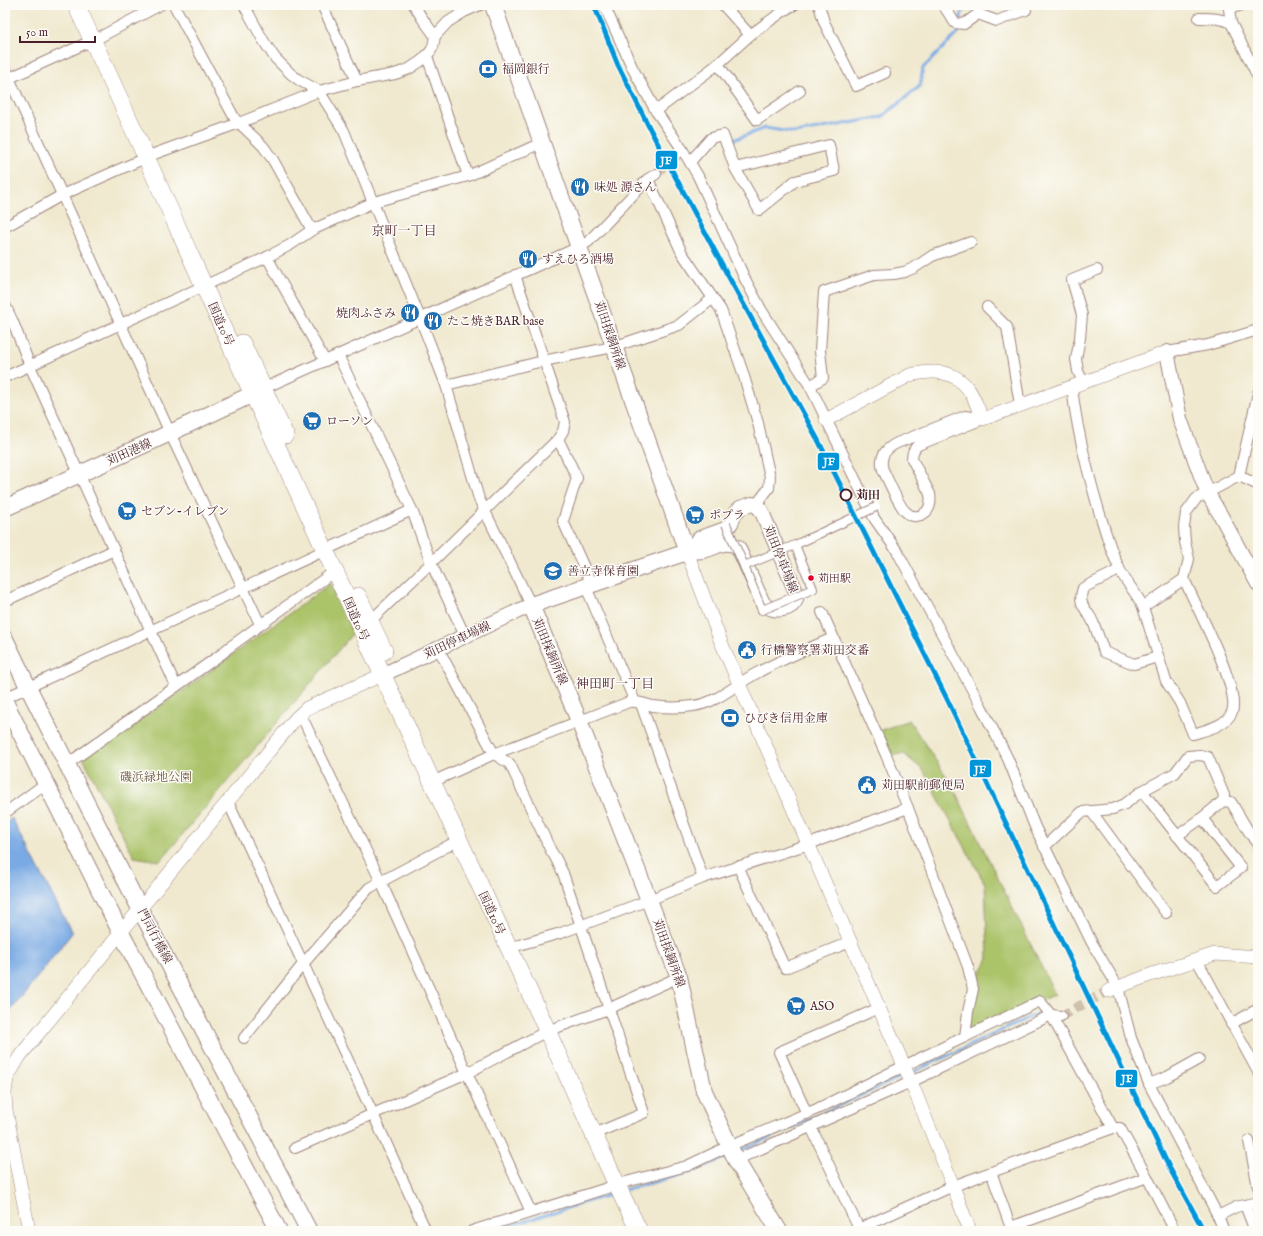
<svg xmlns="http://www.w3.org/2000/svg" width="1263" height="1236" font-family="'IM FELL English','Noto Serif JP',serif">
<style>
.green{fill:#abc369;stroke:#7a714a}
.water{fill:#7aaae4;stroke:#626488}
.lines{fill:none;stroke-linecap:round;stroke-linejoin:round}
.stream{stroke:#7aaae4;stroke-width:3}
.minor-tunnel{stroke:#cfc1ae;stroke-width:10;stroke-dasharray:10 5;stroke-linecap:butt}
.minor-casing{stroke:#9d847d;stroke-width:12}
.tertiary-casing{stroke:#9d847d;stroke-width:14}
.secondary-casing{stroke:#9d847d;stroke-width:16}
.primary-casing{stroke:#9d847d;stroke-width:18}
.trunk-casing{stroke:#9d847d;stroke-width:18}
.minor{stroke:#fff;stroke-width:10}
.tertiary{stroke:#fff;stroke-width:13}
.secondary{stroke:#fff;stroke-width:14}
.primary{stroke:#fff;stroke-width:16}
.trunk{stroke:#fff;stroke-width:17}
.pedestrian-bridge-casing{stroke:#9d847d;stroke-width:10;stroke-linecap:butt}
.pedestrian-bridge{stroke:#fff;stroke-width:8}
.rail-1-casing{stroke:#fdfcf7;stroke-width:8}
.rail-1{stroke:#0095d9;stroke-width:5}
.stop-dot{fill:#fdfcf7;stroke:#4a1f2b;stroke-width:2}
.bus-dot{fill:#e4002b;stroke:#fdfcf7;stroke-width:1.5}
.labels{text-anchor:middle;stroke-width:3;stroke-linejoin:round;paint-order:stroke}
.bus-label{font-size:11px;fill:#4a1f2b;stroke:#fdfcf7;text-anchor:start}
.poi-label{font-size:12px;fill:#4a1f2b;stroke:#fdfcf7;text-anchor:start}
.street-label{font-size:12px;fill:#4a1f2b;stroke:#fdfcf7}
.stop-label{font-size:12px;font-weight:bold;fill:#4a1f2b;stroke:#fdfcf7;text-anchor:start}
.park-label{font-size:12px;fill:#6c5841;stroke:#fdfcf7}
.neighbourhood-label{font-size:13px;fill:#4a1f2b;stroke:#fdfcf7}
.line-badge{stroke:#fdfcf7;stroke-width:1.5}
.badge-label{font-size:11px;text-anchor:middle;font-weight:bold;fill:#fff}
</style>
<rect width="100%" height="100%" fill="#fdfcf7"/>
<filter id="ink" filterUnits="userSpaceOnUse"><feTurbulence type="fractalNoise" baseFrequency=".025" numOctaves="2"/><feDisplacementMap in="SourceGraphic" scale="8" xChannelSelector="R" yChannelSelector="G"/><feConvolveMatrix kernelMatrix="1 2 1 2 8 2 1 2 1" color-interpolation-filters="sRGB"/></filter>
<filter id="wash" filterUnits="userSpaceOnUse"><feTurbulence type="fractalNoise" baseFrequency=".012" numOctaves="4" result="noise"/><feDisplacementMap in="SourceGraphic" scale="16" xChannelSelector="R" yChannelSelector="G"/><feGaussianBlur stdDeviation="0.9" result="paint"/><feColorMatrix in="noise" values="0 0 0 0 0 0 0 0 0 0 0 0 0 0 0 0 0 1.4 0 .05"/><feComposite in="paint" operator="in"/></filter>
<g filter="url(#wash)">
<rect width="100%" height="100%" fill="#f0e9cf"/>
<g class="green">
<path d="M 331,583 L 353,633 L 160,861 L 134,857 L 83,758 L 185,689 Z"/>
<path d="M 909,720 L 952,785 L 1055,994 L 965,1037 L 973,989 L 988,958 L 985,884 L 923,770 L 904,754 L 886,755 L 876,732 Z"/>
</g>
<path class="water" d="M 12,818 L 72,933 L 5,1018 L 5,823 Z"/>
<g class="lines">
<g class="stream">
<path d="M 728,142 L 765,128 L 796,133 L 882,117 L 920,86 L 923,68 L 958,33 L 962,12 L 974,5"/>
<path d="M 911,1073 L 1045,1010"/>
<path d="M 738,1152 L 905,1075"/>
<path d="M 624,1190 L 689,1173 L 729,1156"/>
<path d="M 493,1231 L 615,1193"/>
</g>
</g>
</g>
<g filter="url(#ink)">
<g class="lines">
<g class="minor-tunnel">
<path d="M 656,174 L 670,159"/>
<path d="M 1061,1016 L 1108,991"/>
</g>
<defs>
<g id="minor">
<path d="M 174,5 L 235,119 L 263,146 L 273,160 L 312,230"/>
<path d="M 244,5 L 263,40 L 275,58 L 291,74 L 299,80 L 319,91 L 344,131 L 420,318 L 446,385 L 479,499 L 531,605"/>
<path d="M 322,5 L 357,81"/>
<path d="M 414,5 L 422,18 L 435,36"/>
<path d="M 604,5 L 633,69 L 656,111 L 682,149 L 698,176 L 745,279 L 762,311 L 810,386 L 874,518 L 897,551 L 981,706 L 1008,759 L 1035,827 L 1092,943 L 1118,987 L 1131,1038 L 1149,1084 L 1218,1216 L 1224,1231"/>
<path d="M 723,5 L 750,35"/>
<path d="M 819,5 L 824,22 L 856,86 L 885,73"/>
<path d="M 943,5 L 955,23 L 964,24 L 978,14 L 997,21 L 1026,10"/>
<path d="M 1199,18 C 1211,18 1221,18 1231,23 L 1258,77"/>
<path d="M 1231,23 L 1229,9 L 1242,5"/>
<path d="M 427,56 L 468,176"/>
<path d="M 718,64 L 757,120 L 800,91"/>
<path d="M 5,69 L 170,433 L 260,624"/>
<path d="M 5,80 L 100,37 L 160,5"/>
<path d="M 656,111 L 718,64 L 750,35 L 785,10 L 794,5"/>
<path d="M 670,159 L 682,149"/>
<path d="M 690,162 L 711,138 L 723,135 L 735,168 L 829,145 L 834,171 L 795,181 L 759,210 L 735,168"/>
<path d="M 648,179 L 682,253 L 721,310 L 742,370 L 758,423 L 770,477 L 769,488 L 756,505"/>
<path d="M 5,227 L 62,195 L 154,154 L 239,123 L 319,91 L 357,81 L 395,74 L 409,69 L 421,61 L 430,52 L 433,47 L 435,36 L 448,22 L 464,12 L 480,5"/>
<path d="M 267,257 L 325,361"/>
<path d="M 5,305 L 13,322 L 30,366 L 176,686"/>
<path d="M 987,307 L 1007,327 L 1020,405"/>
<path d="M 1167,352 L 1208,345 L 1258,330"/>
<path d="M 338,355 L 412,510 L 431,563 L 465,636"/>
<path d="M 5,377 L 267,257 L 290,245 L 312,230 L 374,202 L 468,176 L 541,143"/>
<path d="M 1083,382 L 1078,371 L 1076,359 L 1080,338 L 1082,315 L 1072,280 L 1097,270"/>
<path d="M 446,385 L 543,361 L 613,347 L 679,325 L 712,299"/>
<path d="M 810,386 L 823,378 L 820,351 L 824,292 L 874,275 L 894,274 L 904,272 L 914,268 L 932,256 L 971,242"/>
<path d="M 1072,386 C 1076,428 1087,470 1099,511 C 1105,530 1110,549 1119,568 C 1125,582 1137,593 1143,607"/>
<path d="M 260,390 L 579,247 L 588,242 L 648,179 L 656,174"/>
<path d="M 965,416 L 983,419 L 918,445 C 913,449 912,453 912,459 L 930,494 C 931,500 931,507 926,512 C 920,517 912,518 906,512 C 899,507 888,479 883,470 C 879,457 885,449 897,443 Z"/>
<path d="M 558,439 L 577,478 L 563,521 L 592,585"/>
<path d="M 1239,476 L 1258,393"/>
<path d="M 1119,570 L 1083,588 C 1077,606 1087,608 1093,622 C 1097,632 1101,642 1104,652 L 1134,664 L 1158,657"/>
<path d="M 1184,579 C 1195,604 1241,689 1232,712 C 1226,726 1206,730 1193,734 L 1180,703 L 1166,681 L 1143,607 L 1184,579 L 1189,559 L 1185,542 L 1184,527 L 1186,513 L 1196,499 L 1239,476 L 1254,483 L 1258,483"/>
<path d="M 586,587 L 635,702"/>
<path d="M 5,601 L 114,550"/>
<path d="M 822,612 L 886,755 L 908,808 L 968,967 L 973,989 L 968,1012 L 965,1037"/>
<path d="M 367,624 L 431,563 L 558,439 L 563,431 L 565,422 L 515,275"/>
<path d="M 438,648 L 494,754 L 510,764 L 551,851 L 555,857 L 563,873 L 644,1113 L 594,1134"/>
<path d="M 5,698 L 412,510"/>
<path d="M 641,704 L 703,878"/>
<path d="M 300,713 L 381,882 L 467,1073 L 531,1212"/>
<path d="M 66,765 L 223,653 L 227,649 L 335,571"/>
<path d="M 431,783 L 441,778 L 494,754 L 629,702 C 637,701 645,704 653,706 C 666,708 680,708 693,706 C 717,703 735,685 755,674 C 780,660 807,649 833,638"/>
<path d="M 1142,791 L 1217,886 L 1241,868 L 1202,818"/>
<path d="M 1223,801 L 1231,802 L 1249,832 L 1258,845"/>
<path d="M 228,802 L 373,1114 L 426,1231"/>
<path d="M 1091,811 L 1166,913"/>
<path d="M 5,813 L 46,783"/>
<path d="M 1044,847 L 1082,812 L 1113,809 L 1125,804 L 1142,791 L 1175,773 L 1188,756 L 1200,755 L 1208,757 L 1224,795 L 1223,801 L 1202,818 L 1177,836"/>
<path d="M 738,866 L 785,968 L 850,942"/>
<path d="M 508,948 L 561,933 L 649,900 L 703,878 L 809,844 L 908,808"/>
<path d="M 1197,960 L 1258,1072"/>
<path d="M 1231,1024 L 1258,1009"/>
<path d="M 244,1038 L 303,964 L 369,888 L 459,840"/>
<path d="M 1149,1084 L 1167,1077 L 1199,1059"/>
<path d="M 807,1114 L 779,1052 L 879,1008"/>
<path d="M 811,1127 L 859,1229"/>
<path d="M 1249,1141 L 1258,1187"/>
<path d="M 295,1148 L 467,1073 L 547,1031 L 608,1009 L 679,977"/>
<path d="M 736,1160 L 911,1082 L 1051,1015 L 1061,1016"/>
<path d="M 991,1172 L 1012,1231"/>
<path d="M 1245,1205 L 1255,1231"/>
<path d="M 1218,1216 L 1236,1207 L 1258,1202"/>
<path d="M 1011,1227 L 1147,1177"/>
<path d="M 472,1231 L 626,1182 L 687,1166 L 729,1146 L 817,1109 L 904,1066 L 1040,1001 L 1051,1015 L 1113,1128"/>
<path d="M 854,1231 L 953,1186 L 1113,1128 L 1120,1128 L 1147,1177 L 1175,1231"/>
</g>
<g id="tertiary">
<path d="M 826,420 L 910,375 C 933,370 954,369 969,390 C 975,399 978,409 983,419 L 1167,352"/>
<path d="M 687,552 L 721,642 L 911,1082 L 953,1186 L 970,1231"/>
<path d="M 1108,991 L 1150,975 L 1215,954 L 1258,957"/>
<path d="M 5,1092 L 7,1078 L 20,1056 L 296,718 L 307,708 L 382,675"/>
<path d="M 5,1095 L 6,1110 L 29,1231"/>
</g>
<g id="secondary">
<path d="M 1167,352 L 1180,419 L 1207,492 L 1221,516 L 1258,584"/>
<path d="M 752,504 L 756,505 L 761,510 L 796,592 C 800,610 773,615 763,603 L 738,547 C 723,539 718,548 703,551 C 698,552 692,552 687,552 L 700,538 L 728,528 L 731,523 L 736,512 L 740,508 Z"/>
<path d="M 382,675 L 531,605"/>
</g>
<g id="primary">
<path d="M 493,5 L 687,552 L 531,605 L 579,721 L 679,977 L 704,1091 L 736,1160 L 779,1231"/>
<path d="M 5,508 L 170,433 L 253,394"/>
<path d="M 5,639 L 28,687 L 140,909 L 309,1231"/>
<path d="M 5,702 L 121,933 L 279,1231"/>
</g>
<g id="trunk">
<path d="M 76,5 C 134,127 188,252 244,375 C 342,589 441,802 540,1015 C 573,1087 604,1160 639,1231"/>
<path d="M 242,343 L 285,435"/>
<path d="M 358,596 L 384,651"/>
</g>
</defs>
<use href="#minor" class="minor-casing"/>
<use href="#tertiary" class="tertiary-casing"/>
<use href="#secondary" class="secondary-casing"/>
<use href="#primary" class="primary-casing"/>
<use href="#trunk" class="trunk-casing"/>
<use href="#minor" class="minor"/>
<use href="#tertiary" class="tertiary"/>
<use href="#secondary" class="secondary"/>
<use href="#primary" class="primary"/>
<use href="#trunk" class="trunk"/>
<defs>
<g id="pedestrian-bridge">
<path d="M 726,524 L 744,566"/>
<path d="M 795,545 L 813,589 L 762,610 L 744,566 L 795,545 L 876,507"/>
</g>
</defs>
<use href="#pedestrian-bridge" class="pedestrian-bridge-casing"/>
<use href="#pedestrian-bridge" class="pedestrian-bridge"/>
<defs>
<path id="rail-1" d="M 594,5 L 618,65 L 651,131 L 726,272 L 818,440 L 948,701 L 1169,1167 L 1204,1231"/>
</defs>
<use href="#rail-1" class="rail-1-casing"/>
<use href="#rail-1" class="rail-1"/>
</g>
</g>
<defs>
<symbol id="bank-disc" viewBox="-11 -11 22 22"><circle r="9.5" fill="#1f6fb2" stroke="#fdfcf7"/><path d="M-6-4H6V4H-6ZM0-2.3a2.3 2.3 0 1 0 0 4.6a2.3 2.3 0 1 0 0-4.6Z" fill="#fff"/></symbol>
<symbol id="restaurant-disc" viewBox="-11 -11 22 22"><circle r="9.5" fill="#1f6fb2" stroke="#fdfcf7"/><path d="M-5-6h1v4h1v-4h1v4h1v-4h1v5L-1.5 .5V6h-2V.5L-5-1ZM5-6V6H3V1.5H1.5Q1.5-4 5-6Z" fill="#fff"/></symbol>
<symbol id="supermarket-disc" viewBox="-11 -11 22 22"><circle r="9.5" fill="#1f6fb2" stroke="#fdfcf7"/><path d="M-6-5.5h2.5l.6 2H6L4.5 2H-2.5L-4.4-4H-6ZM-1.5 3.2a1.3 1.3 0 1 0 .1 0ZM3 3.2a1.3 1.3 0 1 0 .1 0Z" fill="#fff"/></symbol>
<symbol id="school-disc" viewBox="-11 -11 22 22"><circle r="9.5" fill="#1f6fb2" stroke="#fdfcf7"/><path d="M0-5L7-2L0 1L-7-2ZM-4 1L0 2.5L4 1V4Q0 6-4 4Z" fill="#fff"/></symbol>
<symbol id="civic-disc" viewBox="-11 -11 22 22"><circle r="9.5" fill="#1f6fb2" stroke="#fdfcf7"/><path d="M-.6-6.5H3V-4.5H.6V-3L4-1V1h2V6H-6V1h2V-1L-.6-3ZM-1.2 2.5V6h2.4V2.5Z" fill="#fff"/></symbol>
</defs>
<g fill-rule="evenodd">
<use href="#bank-disc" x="477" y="58" width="22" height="22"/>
<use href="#restaurant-disc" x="569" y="176" width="22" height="22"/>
<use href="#restaurant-disc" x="517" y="248" width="22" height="22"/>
<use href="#restaurant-disc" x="399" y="302" width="22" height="22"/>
<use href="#restaurant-disc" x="422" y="310" width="22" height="22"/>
<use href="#supermarket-disc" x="301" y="410" width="22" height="22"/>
<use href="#supermarket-disc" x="116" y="500" width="22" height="22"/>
<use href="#supermarket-disc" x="684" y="504" width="22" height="22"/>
<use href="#school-disc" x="542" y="560" width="22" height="22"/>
<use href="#civic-disc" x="736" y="639" width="22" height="22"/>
<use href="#bank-disc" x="719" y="707" width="22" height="22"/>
<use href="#civic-disc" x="856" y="774" width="22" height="22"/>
<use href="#supermarket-disc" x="785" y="995" width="22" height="22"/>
</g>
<circle class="stop-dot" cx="846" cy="495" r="5.5"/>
<circle class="bus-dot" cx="811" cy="578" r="3.5"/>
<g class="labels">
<g class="bus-label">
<text x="818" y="582">苅田駅</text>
</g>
<g class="poi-label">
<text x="502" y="73">福岡銀行</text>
<text x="594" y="191">味処 源さん</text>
<text x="542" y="263">すえひろ酒場</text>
<text x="396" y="317" text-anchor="end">焼肉ふさみ</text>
<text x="447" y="325">たこ焼きBAR base</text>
<text x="326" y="425">ローソン</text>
<text x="141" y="515">セブン-イレブン</text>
<text x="709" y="519">ポプラ</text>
<text x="567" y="575">善立寺保育園</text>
<text x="761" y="654">行橋警察署苅田交番</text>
<text x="744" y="722">ひびき信用金庫</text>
<text x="881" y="789">苅田駅前郵便局</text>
<text x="810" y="1010">ASO</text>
</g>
<g class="street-label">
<text transform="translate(221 324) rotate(66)" y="4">国道10号</text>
<text transform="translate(610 335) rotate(71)" y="4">苅田採銅所線</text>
<text transform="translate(129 452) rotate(-24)" y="4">苅田港線</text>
<text transform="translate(781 559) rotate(68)" y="4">苅田停車場線</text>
<text transform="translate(356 619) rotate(66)" y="4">国道10号</text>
<text transform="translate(457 640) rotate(-25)" y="4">苅田停車場線</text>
<text transform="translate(550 651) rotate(67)" y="4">苅田採銅所線</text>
<text transform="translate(492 913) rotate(65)" y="4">国道10号</text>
<text transform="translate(155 936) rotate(62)" y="4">門司行橋線</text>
<text transform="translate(669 953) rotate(70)" y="4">苅田採銅所線</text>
</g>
<g class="stop-label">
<text x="856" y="499">苅田</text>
</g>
<g class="park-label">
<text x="156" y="781">磯浜緑地公園</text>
</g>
<g class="neighbourhood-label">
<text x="404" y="235">京町一丁目</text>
<text x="615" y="688">神田町一丁目</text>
</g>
</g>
<g class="line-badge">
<rect x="655" y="150" width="23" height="20" rx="4" fill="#0095d9"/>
<rect x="817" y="452" width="23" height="19" rx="4" fill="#0095d9"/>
<rect x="969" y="759" width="23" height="19" rx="4" fill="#0095d9"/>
<rect x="1115" y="1069" width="23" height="19" rx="4" fill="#0095d9"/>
</g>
<g class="badge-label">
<text x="666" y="164">JF</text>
<text x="829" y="465">JF</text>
<text x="980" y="773">JF</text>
<text x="1127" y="1082">JF</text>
</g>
<rect width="1263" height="1236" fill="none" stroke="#fdfcf7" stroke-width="20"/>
<path d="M20 36v6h75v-6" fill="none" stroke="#4a1f2b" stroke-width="2"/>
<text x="26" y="36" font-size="12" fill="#4a1f2b" stroke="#fdfcf7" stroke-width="3" paint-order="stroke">50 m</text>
</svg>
